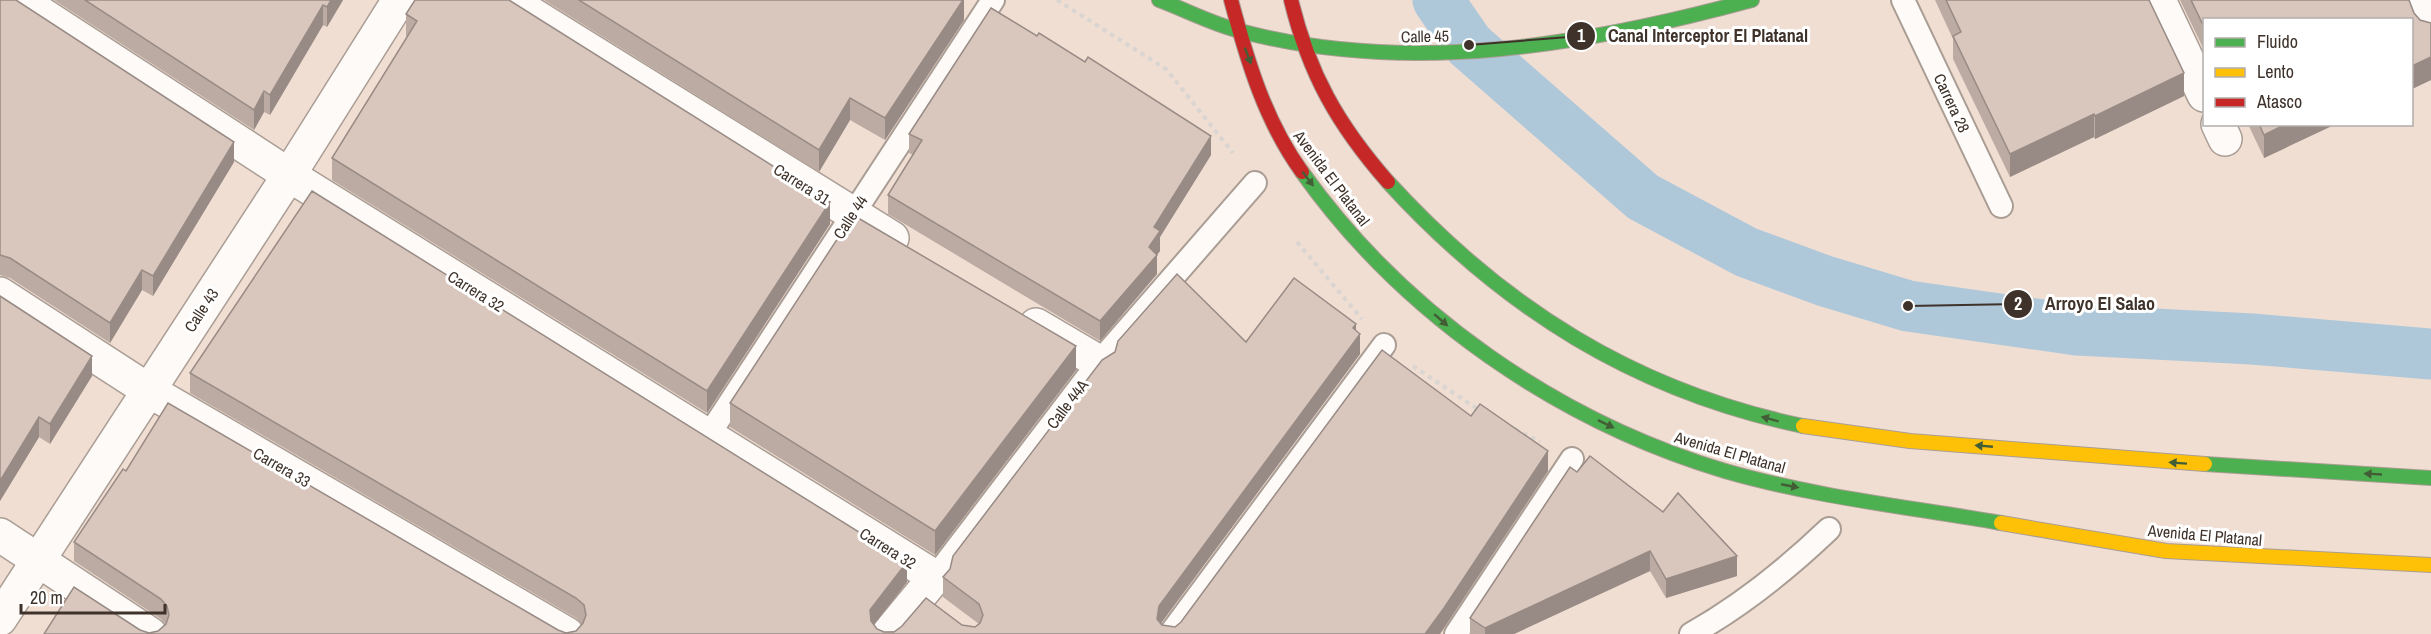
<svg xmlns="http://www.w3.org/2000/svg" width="2431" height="634" font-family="'Archivo Narrow',sans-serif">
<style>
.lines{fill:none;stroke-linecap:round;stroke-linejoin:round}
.canal{stroke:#aec8da;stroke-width:51}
.lane-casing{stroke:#aa9d94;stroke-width:26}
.street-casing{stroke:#aa9d94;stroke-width:36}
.fast-casing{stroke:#aa9d94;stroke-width:16}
.slow-casing{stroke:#aa9d94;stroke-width:16}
.jam-casing{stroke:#aa9d94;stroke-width:16}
.path{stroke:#dad5d1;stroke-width:4;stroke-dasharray:4.5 4.5;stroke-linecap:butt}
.lane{stroke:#fdfaf8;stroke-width:22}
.street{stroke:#fdfaf8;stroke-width:33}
.fast{stroke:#4caf50;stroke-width:14}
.slow{stroke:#ffc107;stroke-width:14}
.jam{stroke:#c62828;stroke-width:14}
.wall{fill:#bbaba3}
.shaded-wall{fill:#988b85}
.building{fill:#d9c7be;stroke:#988b85;stroke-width:1.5}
.oneway{fill:#435e37}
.labels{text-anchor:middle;stroke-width:6;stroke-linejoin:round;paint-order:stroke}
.street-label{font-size:16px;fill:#3e322a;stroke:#fff}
.leader{fill:none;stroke:#3e322a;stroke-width:2}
.callout-dot{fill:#3e322a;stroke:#fff;stroke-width:2}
.mark-label{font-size:18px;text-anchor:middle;font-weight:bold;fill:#fff}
.callout-label{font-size:18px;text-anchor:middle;font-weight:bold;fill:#3e322a;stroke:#fff;stroke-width:6;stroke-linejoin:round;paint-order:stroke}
</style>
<rect width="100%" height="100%" fill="#f0ded3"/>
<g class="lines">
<path class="canal" d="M 1438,0 L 1469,45 L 1643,197 L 1746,252 L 1825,281 L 1908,306 L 2077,330 L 2252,339 L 2431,354"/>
<defs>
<g id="lane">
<path d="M 1903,0 L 2001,206"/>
<path d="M 708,436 L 993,0"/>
<path d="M 935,577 L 1099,362 L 1255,183"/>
<path d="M 1170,634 L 1384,345"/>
<path d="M 1456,634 L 1572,459"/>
<path d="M 1691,634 C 1743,605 1786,570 1829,529"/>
</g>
<g id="street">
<path d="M 20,0 L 289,175 L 935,577 L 888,634"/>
<path d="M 509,0 L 892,238"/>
<path d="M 2159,0 L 2204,95"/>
<path d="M 2419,0 L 2431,28"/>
<path d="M 2218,124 L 2225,139"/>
<path d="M 0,294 L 148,390 L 567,634"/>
<path d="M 1036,325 L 1099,362"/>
<path d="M 0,535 L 150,634"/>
<path d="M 0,619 L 289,175 L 399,0"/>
</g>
<g id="fast">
<path d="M 1159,0 C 1186,10 1212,24 1240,31 C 1410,76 1586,45 1752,0"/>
<path d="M 1302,172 C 1403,314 1558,421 1725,471 C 1815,497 1909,507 2001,523"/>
<path d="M 1388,182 C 1503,308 1635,391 1803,426"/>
<path d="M 2205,464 L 2431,478"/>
</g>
<g id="slow">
<path d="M 1803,426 L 1910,441 L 2205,464"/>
<path d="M 2001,523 L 2166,551 L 2431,565"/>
</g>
<g id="jam">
<path d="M 1231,0 C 1247,60 1265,121 1302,172"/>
<path d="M 1291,0 C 1309,74 1338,125 1388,182"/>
</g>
</defs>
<use href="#lane" class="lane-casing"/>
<use href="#street" class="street-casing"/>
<use href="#fast" class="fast-casing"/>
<use href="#slow" class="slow-casing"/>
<use href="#jam" class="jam-casing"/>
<g class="path">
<path d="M 1057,0 L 1166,69 L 1233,153"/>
<path d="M 1297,242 L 1362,319"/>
<path d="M 1413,366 L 1479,410"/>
<path d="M 1515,429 L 1540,442"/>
</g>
<use href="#lane" class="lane"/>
<use href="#street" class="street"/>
<use href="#fast" class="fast"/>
<use href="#slow" class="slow"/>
<use href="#jam" class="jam"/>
</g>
<g class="wall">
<path d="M 0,0 L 234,162 L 153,296 L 142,290 L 110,343 L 10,278 L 0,275 Z"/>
<path d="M 54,0 L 343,0 L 327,27 L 323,25 L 270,115 L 264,112 L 254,130 Z"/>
<path d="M 544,0 L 964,0 L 964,20 L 885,140 L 850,120 L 819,172 Z"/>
<path d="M 1935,0 L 2149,0 L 2184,96 L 2095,139 L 2094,137 L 2010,177 L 1953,59 L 1953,39 Z"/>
<path d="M 2180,0 L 2409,0 L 2414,13 L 2420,20 L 2431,23 L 2431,80 L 2412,89 L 2412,20 L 2205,20 L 2205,52 Z"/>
<path d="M 406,14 L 830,224 L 707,413 L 332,180 L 332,158 L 407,37 L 406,36 Z"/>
<path d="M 2248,124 L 2336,124 L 2264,158 Z"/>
<path d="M 909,134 L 1211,155 L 1160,237 L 1160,251 L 1157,255 L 1157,274 L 1100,341 L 888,214 L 888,195 L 913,155 L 909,153 Z"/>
<path d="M 0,296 L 92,376 L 50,444 L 39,437 L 0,501 Z"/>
<path d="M 1356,331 L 1360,354 L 1161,623 L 1162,625 L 1175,627 L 1471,416 L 1548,471 L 1440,634 L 44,634 L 140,630 L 149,633 L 158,631 L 165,624 L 161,619 L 74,561 L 74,542 L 126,471 L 558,630 L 566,633 L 576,631 L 582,624 L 576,618 L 190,393 L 190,373 L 907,582 L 874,625 L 877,629 L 884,632 L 962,625 L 975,627 L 979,624 L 943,597 L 943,577 L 1246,342 Z"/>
<path d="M 1076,370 L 935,555 L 730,427 L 730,403 Z"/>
<path d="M 1570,467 L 1737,576 L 1666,598 L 1650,571 L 1514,634 L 1470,634 L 1470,618 Z"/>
</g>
<g class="shaded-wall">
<path d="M 331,0 L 343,0 L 327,27 L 327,7 Z"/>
<path d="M 963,0 L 964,0 L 964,20 L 885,140 L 885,118 Z"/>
<path d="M 323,5 L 323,25 L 270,115 L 270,95 Z"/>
<path d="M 2431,57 L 2431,80 L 2412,89 L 2412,66 Z"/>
<path d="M 2184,73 L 2184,96 L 2095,139 L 2095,116 Z"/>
<path d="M 264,91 L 264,112 L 254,130 L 254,110 Z"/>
<path d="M 850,98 L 850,120 L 819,172 L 819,150 Z"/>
<path d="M 2094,114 L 2094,137 L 2010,177 L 2010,154 Z"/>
<path d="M 2286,124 L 2336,124 L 2264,158 L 2264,135 Z"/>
<path d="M 1211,136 L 1211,155 L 1160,237 L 1160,251 L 1157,255 L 1157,274 L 1100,341 L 1100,321 L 1149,247 L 1154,227 Z"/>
<path d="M 234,142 L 234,162 L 153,296 L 153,276 Z"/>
<path d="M 830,202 L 830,224 L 707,413 L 707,391 Z"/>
<path d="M 142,270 L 142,290 L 110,343 L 110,323 Z"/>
<path d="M 1356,324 L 1356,340 L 1360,334 L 1360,354 L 1159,626 L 1157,619 L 1159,606 Z"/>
<path d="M 1076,346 L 1076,370 L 935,555 L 935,531 Z"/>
<path d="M 92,356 L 92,376 L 50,444 L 50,424 Z"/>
<path d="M 39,417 L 39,437 L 0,501 L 0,481 Z"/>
<path d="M 1548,451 L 1548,471 L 1444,628 L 1440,634 L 1425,634 Z"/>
<path d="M 1650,551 L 1650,571 L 1514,634 L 1485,634 L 1485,628 Z"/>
<path d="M 1737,556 L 1737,576 L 1666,598 L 1666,579 Z"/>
<path d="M 907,562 L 907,582 L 870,630 L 870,610 Z"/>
</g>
<g class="building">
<path d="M 0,0 L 16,0 L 234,142 L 153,276 L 142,270 L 110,323 L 10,258 L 0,255 Z"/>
<path d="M 85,0 L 331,0 L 327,7 L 323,5 L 270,95 L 264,91 L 254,110 Z"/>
<path d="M 415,0 L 509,0 L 830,202 L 707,391 L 332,158 L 417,21 L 406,14 Z"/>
<path d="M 579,0 L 963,0 L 885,118 L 850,98 L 819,150 Z"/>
<path d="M 1946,0 L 2149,0 L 2184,73 L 2095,116 L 2094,114 L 2010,154 L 1953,36 L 1961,32 Z"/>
<path d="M 2191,0 L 2409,0 L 2414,13 L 2420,20 L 2431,23 L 2431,57 L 2412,66 L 2412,20 L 2205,20 L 2205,29 Z"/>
<path d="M 991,8 L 1037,36 L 1039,33 L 1085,62 L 1088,57 L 1211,136 L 1154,227 L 1160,231 L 1149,247 L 1157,255 L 1100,321 L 888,195 L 922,140 L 909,134 Z"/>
<path d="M 2259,124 L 2286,124 L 2264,135 Z"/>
<path d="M 312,191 L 907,562 L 870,610 L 871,621 L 877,629 L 884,632 L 894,632 L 902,626 L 926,598 L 962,625 L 975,627 L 980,623 L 983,615 L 979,604 L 943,577 L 950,569 L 953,556 L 1102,360 L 1115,352 L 1118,341 L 1177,274 L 1246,342 L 1294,278 L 1356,324 L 1353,328 L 1360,334 L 1159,606 L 1157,619 L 1162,625 L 1175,627 L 1181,622 L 1382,350 L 1471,416 L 1480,404 L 1548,451 L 1444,608 L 1425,634 L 44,634 L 74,587 L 140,630 L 149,633 L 158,631 L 166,624 L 169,615 L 167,606 L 161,599 L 74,542 L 123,469 L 126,471 L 168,403 L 558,630 L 566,633 L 576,631 L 583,623 L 586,615 L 584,605 L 576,598 L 190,373 Z"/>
<path d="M 853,215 L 1076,346 L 935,531 L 730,403 Z"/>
<path d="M 0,296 L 92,356 L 50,424 L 39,417 L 0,481 Z"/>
<path d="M 1590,456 L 1663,512 L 1678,493 L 1737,556 L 1666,579 L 1650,551 L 1485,628 L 1470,618 L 1570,467 L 1577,472 Z"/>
</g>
<defs><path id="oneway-solid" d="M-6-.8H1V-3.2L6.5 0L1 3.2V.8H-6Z" transform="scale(1.5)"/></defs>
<g class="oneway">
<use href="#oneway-solid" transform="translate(1248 56) rotate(69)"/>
<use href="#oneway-solid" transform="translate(1308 179) rotate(53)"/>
<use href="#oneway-solid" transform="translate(1441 320) rotate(41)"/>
<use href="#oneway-solid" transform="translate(1770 419) rotate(-165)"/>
<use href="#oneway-solid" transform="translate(1606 424) rotate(26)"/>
<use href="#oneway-solid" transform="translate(1984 446) rotate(-175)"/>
<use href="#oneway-solid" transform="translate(2178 463) rotate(-176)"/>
<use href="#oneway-solid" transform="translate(2373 474) rotate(-177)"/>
<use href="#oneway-solid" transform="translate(1790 486) rotate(11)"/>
</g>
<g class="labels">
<g class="street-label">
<text transform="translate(1425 36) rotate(-1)" y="6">Calle 45</text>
<text transform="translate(1952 103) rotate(65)" y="6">Carrera 28</text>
<text transform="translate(1332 178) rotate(53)" y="6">Avenida El Platanal</text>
<text transform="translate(802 184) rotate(32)" y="6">Carrera 31</text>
<text transform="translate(850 217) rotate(-57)" y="6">Calle 44</text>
<text transform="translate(476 291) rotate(32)" y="6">Carrera 32</text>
<text transform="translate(201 310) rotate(-57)" y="6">Calle 43</text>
<text transform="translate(1067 404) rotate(-53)" y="6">Calle 44A</text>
<text transform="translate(1730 452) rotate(16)" y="6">Avenida El Platanal</text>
<text transform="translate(282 467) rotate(30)" y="6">Carrera 33</text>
<text transform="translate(2205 535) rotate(5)" y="6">Avenida El Platanal</text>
<text transform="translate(888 548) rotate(32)" y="6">Carrera 32</text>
</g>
</g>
<path class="leader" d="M1469 45L1581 36M1908 306L2018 304"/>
<g class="callout-dot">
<circle cx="1469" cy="45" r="6"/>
<circle cx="1908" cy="306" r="6"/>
<circle cx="1581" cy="36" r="15"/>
<circle cx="2018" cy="304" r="15"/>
</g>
<g class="mark-label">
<text x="1581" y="42">1</text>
<text x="2018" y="310">2</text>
</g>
<g class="callout-label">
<text x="1708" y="42">Canal Interceptor El Platanal</text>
<text x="2100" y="310">Arroyo El Salao</text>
</g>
<rect x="2203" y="18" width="210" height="108" fill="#ffffff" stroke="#b2adaa" stroke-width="1.5"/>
<rect x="2215" y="38" width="30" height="9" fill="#4caf50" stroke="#b2adaa" stroke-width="1.5"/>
<text x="2257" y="48" font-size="18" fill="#3e322a">Fluido</text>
<rect x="2215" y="68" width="30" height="9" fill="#ffc107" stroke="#b2adaa" stroke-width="1.5"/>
<text x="2257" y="78" font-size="18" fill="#3e322a">Lento</text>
<rect x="2215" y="98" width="30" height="9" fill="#c62828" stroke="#b2adaa" stroke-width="1.5"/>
<text x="2257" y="108" font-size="18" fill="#3e322a">Atasco</text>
<path d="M21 604v9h144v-9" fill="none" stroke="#3e322a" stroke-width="3"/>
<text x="30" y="604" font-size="18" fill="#3e322a" stroke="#ffffff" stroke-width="4.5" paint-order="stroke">20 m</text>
</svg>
